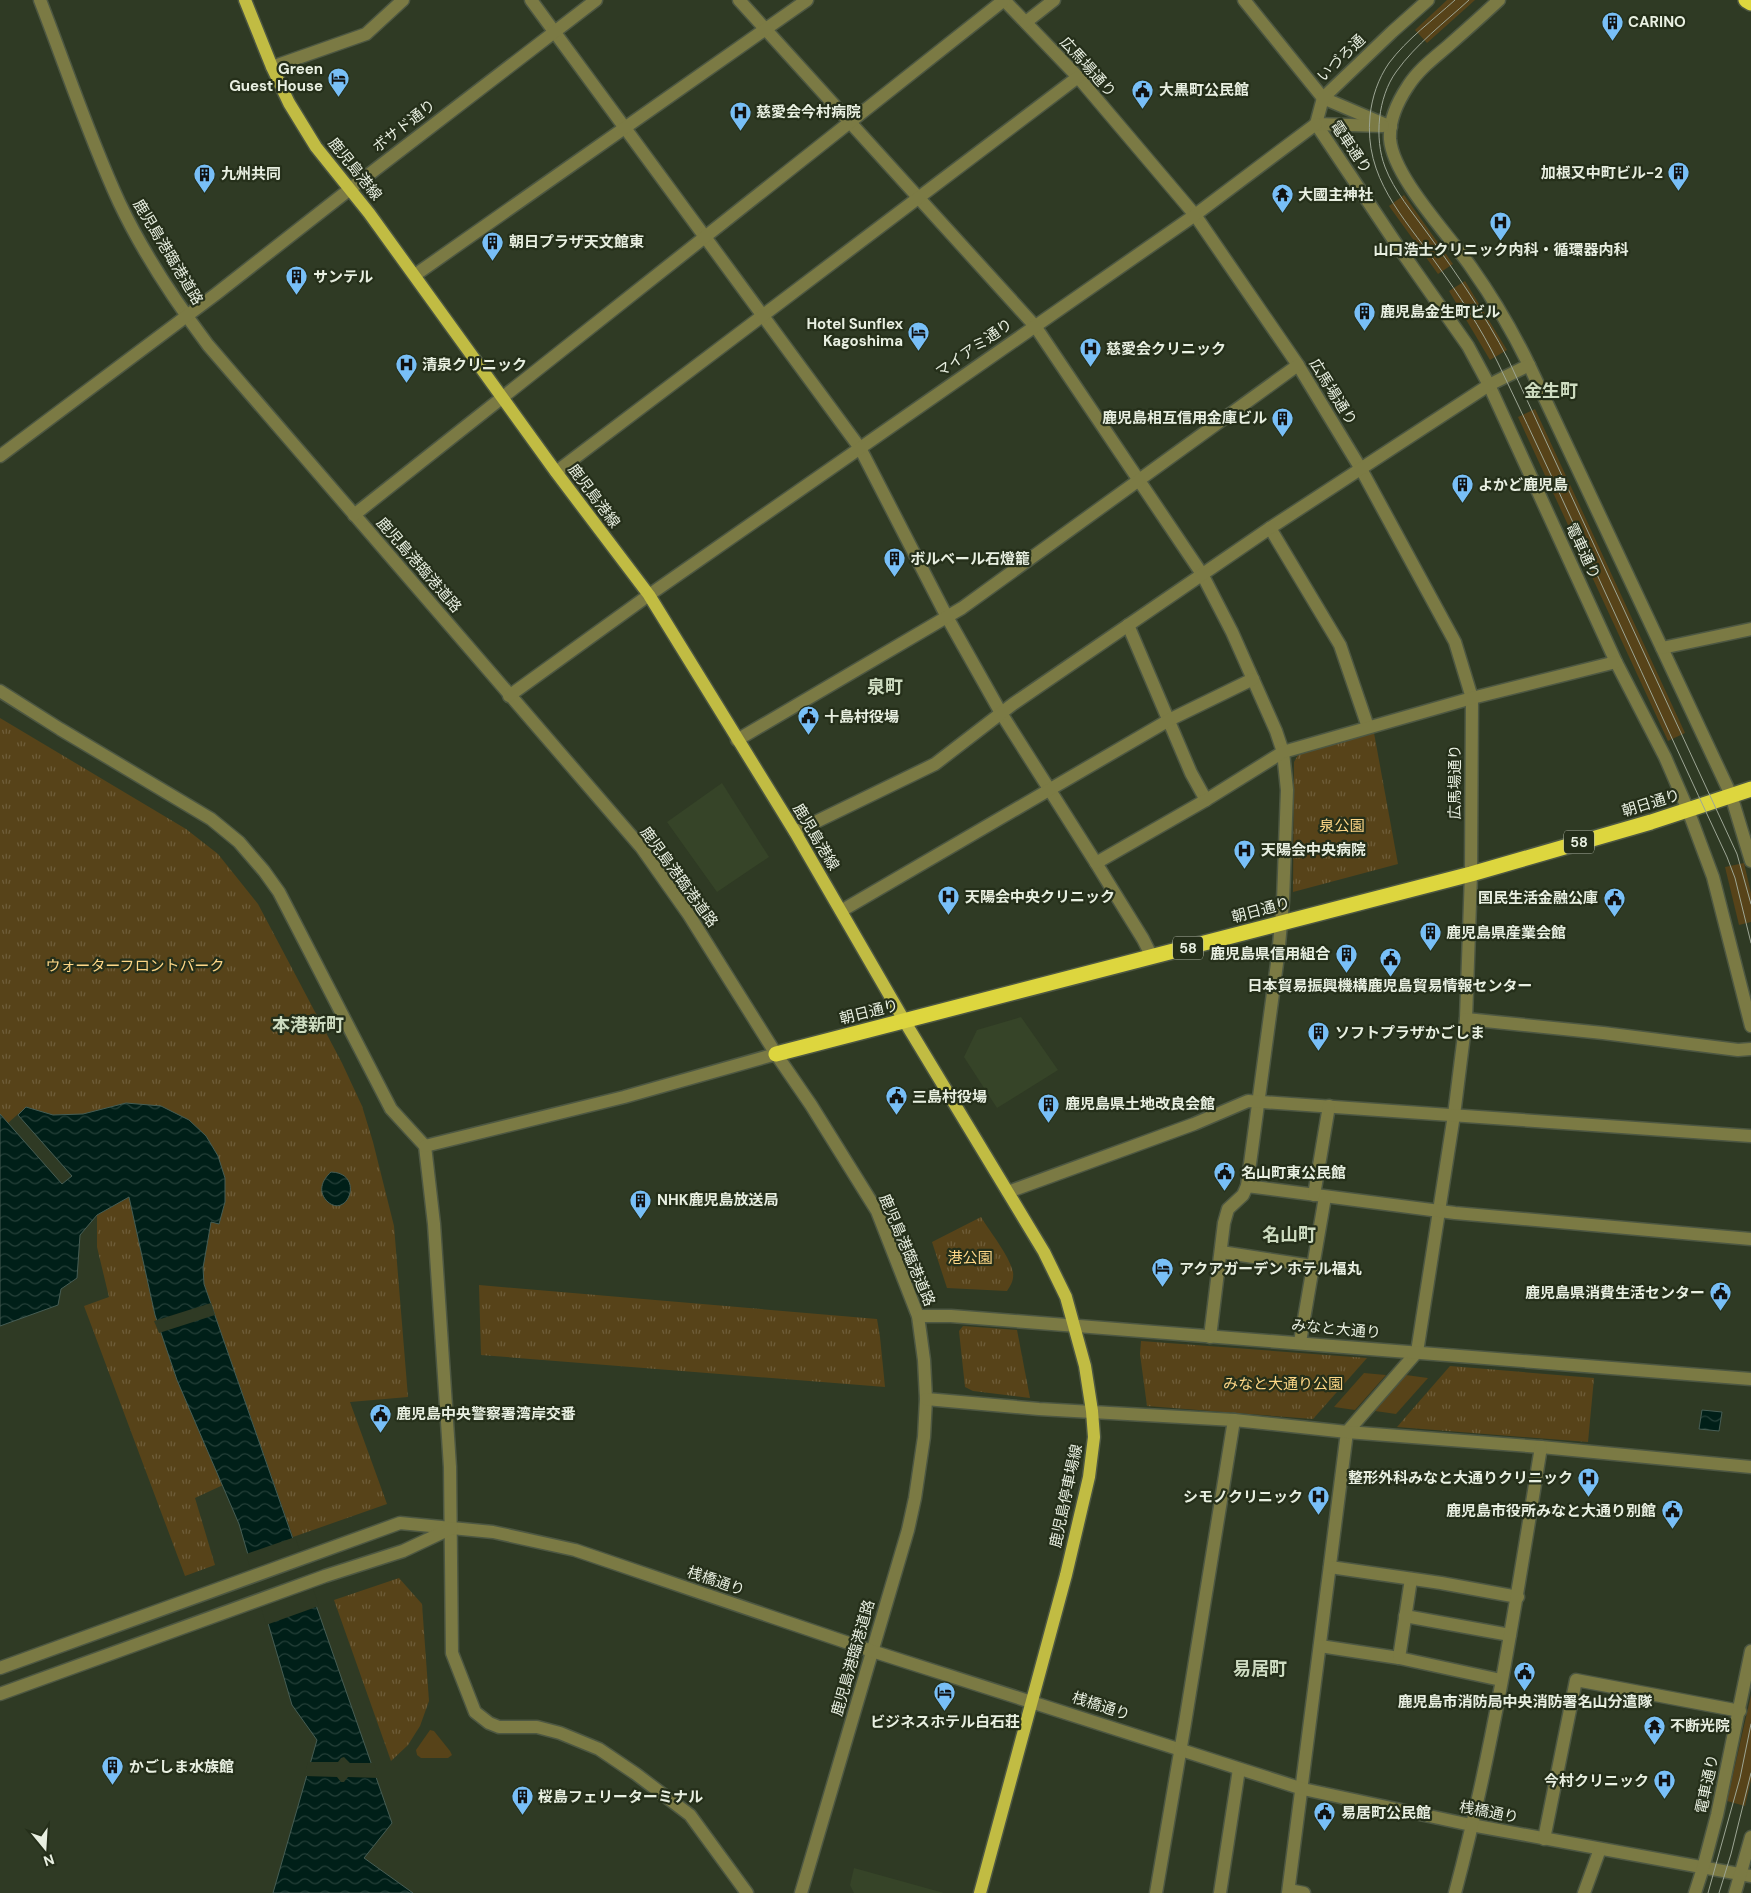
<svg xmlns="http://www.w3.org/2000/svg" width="1751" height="1893" font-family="'DM Sans','Noto Sans JP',sans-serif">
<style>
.built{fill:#364428}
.grass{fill:#574319}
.park{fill:url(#park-tufts)}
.water{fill:url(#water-waves);stroke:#465d54}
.pier{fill:#2f3a24}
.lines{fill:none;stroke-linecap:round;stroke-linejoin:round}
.minor-casing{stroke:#4d5742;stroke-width:15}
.major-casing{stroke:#4d5742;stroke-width:15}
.highway-casing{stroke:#4d5742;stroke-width:18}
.minor{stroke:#7b7a44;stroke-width:12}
.major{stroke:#c1bc43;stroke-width:12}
.highway{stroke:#ddd63e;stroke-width:15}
.tram{stroke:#9da695;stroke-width:1}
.labels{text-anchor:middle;stroke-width:4.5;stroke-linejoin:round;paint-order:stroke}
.shield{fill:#252f1a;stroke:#aeb5a5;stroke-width:1}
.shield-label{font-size:14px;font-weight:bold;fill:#e8efe1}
.poi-label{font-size:15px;font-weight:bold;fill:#e8efe1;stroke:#252f1a;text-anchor:start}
.street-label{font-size:15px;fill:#e8efe1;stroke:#252f1a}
.park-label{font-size:15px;fill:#fed787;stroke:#252f1a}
.quarter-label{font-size:18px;font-weight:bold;fill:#cddbc0;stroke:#252f1a}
</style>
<defs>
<pattern id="park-tufts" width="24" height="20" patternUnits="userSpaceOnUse" patternTransform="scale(1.25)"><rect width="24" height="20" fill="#574319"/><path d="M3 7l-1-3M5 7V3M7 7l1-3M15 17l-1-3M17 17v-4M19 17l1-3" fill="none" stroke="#6f5e3a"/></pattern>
<pattern id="water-waves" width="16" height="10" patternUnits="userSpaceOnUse" patternTransform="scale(1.25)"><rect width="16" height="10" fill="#001f18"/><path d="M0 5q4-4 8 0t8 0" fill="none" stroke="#254039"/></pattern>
</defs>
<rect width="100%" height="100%" fill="#2f3a24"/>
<g class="built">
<path d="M 722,783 L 769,857 L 717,892 L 667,822 Z"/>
<path d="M 1021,1017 L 1058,1070 L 997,1108 L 964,1057 L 977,1030 Z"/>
<path d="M 854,1868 L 944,1893 L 854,1893 L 850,1885 Z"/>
</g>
<g class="grass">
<path d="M 1447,0 L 1475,0 L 1427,43 L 1415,30 Z"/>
<path d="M 1404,195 L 1453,264 L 1438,274 L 1389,206 Z"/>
<path d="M 1465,281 L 1507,350 L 1490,360 L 1449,291 Z"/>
<path d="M 1535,409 L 1685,733 L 1668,741 L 1518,417 Z"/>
<path d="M 1744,863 L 1751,893 L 1751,922 L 1739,925 L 1725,867 Z"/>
<path d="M 1364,1373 L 1386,1375 L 1355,1410 L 1334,1407 Z"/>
<path d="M 1406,1375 L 1428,1378 L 1396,1414 L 1375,1411 Z"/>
<path d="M 1751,1695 L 1751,1780 L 1745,1806 L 1727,1801 Z"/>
<path d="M 430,1730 L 434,1731 L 450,1751 L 452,1755 L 448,1758 L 421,1758 L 417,1755 L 416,1750 Z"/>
</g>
<g class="park">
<path d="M 0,718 L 186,829 L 218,854 L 258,904 L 342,1063 L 362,1106 L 373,1142 L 394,1226 L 408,1397 L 350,1402 L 387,1504 L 293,1537 L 204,1284 L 203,1268 L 211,1221 L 219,1224 L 218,1156 L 206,1136 L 189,1120 L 126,1103 L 83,1114 L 53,1115 L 26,1107 L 8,1123 L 0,1114 Z"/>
<path d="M 1374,733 L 1398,864 L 1293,892 L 1294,762 L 1298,755 Z"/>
<path d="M 129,1197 L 155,1315 L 177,1380 L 223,1485 L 195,1498 L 215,1565 L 185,1576 L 84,1306 L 109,1297 L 97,1247 L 97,1215 Z"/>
<path d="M 981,1217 C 990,1232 1009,1255 1013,1272 C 1014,1280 1011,1285 1007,1291 L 947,1288 L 932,1242 Z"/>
<path d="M 479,1285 L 877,1319 L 880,1337 L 885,1387 L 481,1355 Z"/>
<path d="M 963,1326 L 1017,1330 L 1030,1398 L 973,1391 L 965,1387 L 959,1331 Z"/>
<path d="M 1141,1341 L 1367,1358 L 1313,1419 L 1147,1406 L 1140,1354 Z"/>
<path d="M 1450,1366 L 1594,1378 L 1588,1442 L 1397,1427 Z"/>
<path d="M 399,1578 L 422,1604 L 429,1701 L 420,1726 L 408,1745 L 391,1761 L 334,1600 Z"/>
</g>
<g class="water">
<path d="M 126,1103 L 161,1106 L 189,1120 L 206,1136 L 218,1156 L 225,1178 L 225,1202 L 219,1224 L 211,1222 L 203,1268 L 204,1284 L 392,1823 L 364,1858 L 413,1893 L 273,1893 L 317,1740 L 292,1705 L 239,1524 L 177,1380 L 155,1315 L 129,1197 L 97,1215 L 80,1235 L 77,1278 L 61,1289 L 58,1305 L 0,1326 L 0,1114 L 62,1184 L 72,1176 L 18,1115 L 26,1107 L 53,1115 L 83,1114 Z"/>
<path d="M 331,1172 C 365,1173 348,1219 328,1202 C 317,1192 322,1180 331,1172 Z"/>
<path d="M 1702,1410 L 1722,1412 L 1719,1431 L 1699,1429 Z"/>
</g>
<g class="pier">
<path d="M 211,1303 L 215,1315 L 159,1333 L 154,1321 Z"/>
<path d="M 295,1537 L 319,1606 L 266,1625 L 246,1554 Z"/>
<path d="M 344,1757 L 350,1763 L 374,1763 L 379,1778 L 348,1777 L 344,1782 L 341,1782 L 337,1777 L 304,1776 L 308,1762 L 338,1762 L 341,1758 Z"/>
</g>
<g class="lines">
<defs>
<g id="minor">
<path d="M 40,0 C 66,67 89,137 119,202 C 143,253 175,301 208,345 L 641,847 L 689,915 L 776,1054 L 811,1105 L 877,1211 L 918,1316 L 924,1360 L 926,1399 L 924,1437 L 915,1498 L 908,1530 L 801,1893"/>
<path d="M 531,0 L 860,448 L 947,617 L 1001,713 L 1096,863 L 1143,939 L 1152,957"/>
<path d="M 739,0 L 1035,326 L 1202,574 L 1232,632 L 1276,731 L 1283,752 L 1287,790 L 1283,901 L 1278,956 L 1247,1186 L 1243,1195 L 1228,1209 L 1224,1223 L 1210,1337"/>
<path d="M 1004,0 L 1078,77 L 1195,215 L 1298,365 L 1361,469 L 1455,642 L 1472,698 L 1471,874 L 1466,1019 L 1454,1115 L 1417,1352 L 1347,1432 L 1288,1893"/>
<path d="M 1244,0 L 1323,98 L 1391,127"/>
<path d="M 1499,0 C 1482,16 1465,31 1448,46 C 1434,58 1418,70 1408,86 C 1398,101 1389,121 1390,139 C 1393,177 1449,235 1471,267 C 1493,298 1512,330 1529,365 L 1731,795 L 1751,861"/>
<path d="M 1026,22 L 1054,0"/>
<path d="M 272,67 L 366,34 L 403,0"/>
<path d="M 1316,124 L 1397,245 L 1468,346 L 1489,385 L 1616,662 L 1665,757 L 1688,810 L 1713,877 L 1751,1026"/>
<path d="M 1316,124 L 1323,98 L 1392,32 L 1428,0"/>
<path d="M 1316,124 L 1383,126"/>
<path d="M 415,275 L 807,0"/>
<path d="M 0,456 L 216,294 L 350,189 L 596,0"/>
<path d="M 556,472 L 1078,77"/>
<path d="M 354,515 L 1004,0"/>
<path d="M 1270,528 L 1340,645 L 1368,727"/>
<path d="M 1128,625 L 1191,773 L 1206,800"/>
<path d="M 1662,648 L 1751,629"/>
<path d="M 0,691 L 60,729 L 211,819 L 239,842 L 264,871 L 279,892 L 391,1109 L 425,1146 L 434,1224 L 450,1467 L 452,1653 L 475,1712 L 489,1723 L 499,1727 L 537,1727 L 560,1733 L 599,1749 L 636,1774 L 690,1815 L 747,1893"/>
<path d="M 509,696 L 649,595 L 1195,215 L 1316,124"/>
<path d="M 737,740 L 962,608 L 1298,365"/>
<path d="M 795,832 L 935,764 L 1013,704 L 1270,528 L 1489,385 L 1529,365"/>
<path d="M 1096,863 L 1206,800 L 1283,752 L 1472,698 L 1616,662"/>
<path d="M 841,911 L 1169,720 L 1253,679"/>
<path d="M 1466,1019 L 1603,1033 L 1738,1050 L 1751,1049"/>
<path d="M 425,1146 L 624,1097 L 776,1054"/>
<path d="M 1247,1186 L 1455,1213 L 1751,1239"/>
<path d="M 1008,1192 L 1194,1124 L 1248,1101 L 1751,1136"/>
<path d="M 1314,1195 L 1329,1106"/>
<path d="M 1221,1252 L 1312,1266"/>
<path d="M 918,1316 L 951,1316 C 1217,1337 1484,1358 1751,1379"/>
<path d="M 1300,1342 L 1325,1197"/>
<path d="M 926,1399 L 1039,1409 L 1234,1420 L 1347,1432 L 1541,1447 L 1751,1467"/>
<path d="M 1330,1567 L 1441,1583 L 1518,1597"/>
<path d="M 1405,1616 L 1510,1635"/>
<path d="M 1320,1646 L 1399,1658 L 1501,1680"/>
<path d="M 1399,1658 L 1411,1579"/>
<path d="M 0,1668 L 400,1523 L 493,1532 L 575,1550 L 872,1651 L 1303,1789 L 1471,1825 L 1751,1876"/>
<path d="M 0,1694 L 325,1576 L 403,1551 L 452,1528"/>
<path d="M 1544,1839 L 1576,1680 L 1740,1711"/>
<path d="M 1289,1890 L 1304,1893"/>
<path d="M 1156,1893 L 1185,1723 L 1234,1420"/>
<path d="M 1220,1893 L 1239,1769"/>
<path d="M 1455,1893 C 1494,1747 1517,1596 1541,1447"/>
<path d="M 1584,1893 L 1600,1849"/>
<path d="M 1695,1893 L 1703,1868 L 1717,1815 L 1751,1651"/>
<path d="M 1735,1893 L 1751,1837"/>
</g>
<path id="major" d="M 245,0 L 272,67 L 289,103 L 316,147 L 369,213 L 556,472 L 649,595 L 795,832 L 905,1022 L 1044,1252 L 1066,1297 L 1085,1366 L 1092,1411 L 1094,1437 L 1089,1477 L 1066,1575 L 980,1893"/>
<g id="highway">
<path d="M 1746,0 L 1751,3"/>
<path d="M 776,1054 L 1471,874 L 1651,822 L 1751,789"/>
</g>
</defs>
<use href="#minor" class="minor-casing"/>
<use href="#major" class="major-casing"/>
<use href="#highway" class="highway-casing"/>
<use href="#minor" class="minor"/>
<use href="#major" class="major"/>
<use href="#highway" class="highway"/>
<g class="tram">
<path d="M 1455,0 C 1433,20 1407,39 1389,63 C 1378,79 1372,97 1370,116 C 1364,178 1403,216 1436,263 C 1459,295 1481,328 1498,363 C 1577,527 1650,693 1727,857 L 1735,878 L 1751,943"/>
<path d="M 1469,0 C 1444,23 1416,44 1396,72 C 1378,97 1374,138 1385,167 C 1394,191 1413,213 1428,234 C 1457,274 1485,315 1508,359 L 1737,854 L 1751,904"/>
<path d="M 1708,1893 L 1740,1778 L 1751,1724"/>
<path d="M 1719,1893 L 1731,1854 L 1751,1773"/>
</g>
</g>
<defs>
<symbol id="building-pin" viewBox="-11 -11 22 30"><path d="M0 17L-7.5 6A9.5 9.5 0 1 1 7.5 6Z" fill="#78bff7" stroke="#252f1a"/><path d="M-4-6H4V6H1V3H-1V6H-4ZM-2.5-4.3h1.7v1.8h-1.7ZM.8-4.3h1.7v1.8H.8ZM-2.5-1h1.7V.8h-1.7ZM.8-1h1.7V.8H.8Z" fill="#111"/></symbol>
<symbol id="hotel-pin" viewBox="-11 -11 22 30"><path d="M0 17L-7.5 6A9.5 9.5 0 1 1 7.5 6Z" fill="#78bff7" stroke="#252f1a"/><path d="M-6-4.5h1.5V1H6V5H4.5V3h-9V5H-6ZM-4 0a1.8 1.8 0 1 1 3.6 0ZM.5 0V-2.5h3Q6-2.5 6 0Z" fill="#111"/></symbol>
<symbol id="civic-pin" viewBox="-11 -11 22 30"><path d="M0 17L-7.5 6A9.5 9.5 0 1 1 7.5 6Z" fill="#78bff7" stroke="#252f1a"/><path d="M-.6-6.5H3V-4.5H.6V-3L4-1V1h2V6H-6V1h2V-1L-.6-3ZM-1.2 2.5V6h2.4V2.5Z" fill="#111"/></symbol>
<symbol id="hospital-pin" viewBox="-11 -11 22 30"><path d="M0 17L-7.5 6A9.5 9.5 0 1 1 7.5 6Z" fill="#78bff7" stroke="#252f1a"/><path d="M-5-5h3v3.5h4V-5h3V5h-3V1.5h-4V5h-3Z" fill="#111"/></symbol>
<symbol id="temple-pin" viewBox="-11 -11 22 30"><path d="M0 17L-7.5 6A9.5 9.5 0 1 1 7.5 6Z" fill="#78bff7" stroke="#252f1a"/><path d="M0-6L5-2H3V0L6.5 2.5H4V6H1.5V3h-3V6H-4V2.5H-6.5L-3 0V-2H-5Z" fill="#111"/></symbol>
</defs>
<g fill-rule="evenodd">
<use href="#building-pin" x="1600" y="10" width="25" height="34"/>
<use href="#hotel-pin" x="326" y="66" width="25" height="34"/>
<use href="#civic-pin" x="1130" y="78" width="25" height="34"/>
<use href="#hospital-pin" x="728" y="100" width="25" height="34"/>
<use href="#building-pin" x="1666" y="160" width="25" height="34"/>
<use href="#building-pin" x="192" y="162" width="25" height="34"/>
<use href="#temple-pin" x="1270" y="182" width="25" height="34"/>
<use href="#hospital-pin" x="1488" y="210" width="25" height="34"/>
<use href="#building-pin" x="480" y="230" width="25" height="34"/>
<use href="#building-pin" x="284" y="264" width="25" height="34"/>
<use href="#building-pin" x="1352" y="300" width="25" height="34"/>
<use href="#hotel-pin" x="906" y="320" width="25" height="34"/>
<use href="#hospital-pin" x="1078" y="336" width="25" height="34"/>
<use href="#hospital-pin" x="394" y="352" width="25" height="34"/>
<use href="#building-pin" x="1270" y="406" width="25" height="34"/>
<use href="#building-pin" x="1450" y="472" width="25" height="34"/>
<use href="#building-pin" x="882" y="546" width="25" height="34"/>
<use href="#civic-pin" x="796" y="704" width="25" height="34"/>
<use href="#hospital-pin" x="1232" y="838" width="25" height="34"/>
<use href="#hospital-pin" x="936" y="884" width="25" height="34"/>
<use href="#civic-pin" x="1602" y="886" width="25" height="34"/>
<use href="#building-pin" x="1418" y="920" width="25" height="34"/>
<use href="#building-pin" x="1334" y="942" width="25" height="34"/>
<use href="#civic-pin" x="1378" y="946" width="25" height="34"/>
<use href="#building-pin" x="1306" y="1020" width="25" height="34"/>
<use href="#civic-pin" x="884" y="1084" width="25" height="34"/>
<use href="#building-pin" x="1036" y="1092" width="25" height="34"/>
<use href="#civic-pin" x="1212" y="1160" width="25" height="34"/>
<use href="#building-pin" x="628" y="1188" width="25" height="34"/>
<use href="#hotel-pin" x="1150" y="1256" width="25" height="34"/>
<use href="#civic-pin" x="1708" y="1280" width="25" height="34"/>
<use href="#civic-pin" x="368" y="1402" width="25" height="34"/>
<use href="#hospital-pin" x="1576" y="1466" width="25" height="34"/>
<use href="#hospital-pin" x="1306" y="1484" width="25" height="34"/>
<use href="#civic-pin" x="1660" y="1498" width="25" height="34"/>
<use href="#civic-pin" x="1512" y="1660" width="25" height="34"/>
<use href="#hotel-pin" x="932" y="1680" width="25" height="34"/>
<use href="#temple-pin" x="1642" y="1714" width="25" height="34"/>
<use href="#building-pin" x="100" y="1754" width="25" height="34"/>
<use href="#hospital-pin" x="1652" y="1768" width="25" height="34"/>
<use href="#building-pin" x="510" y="1784" width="25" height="34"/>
<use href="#civic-pin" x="1312" y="1800" width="25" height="34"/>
</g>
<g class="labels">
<g class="shield">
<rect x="1564" y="830.5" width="30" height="23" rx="4"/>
<rect x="1173" y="936.5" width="30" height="23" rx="4"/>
</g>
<g class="shield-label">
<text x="1579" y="847">58</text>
<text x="1188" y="953">58</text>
</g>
<g class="poi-label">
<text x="1628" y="27">CARINO</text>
<text x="323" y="74" text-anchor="end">Green<tspan x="323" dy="17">Guest House</tspan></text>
<text x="1159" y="95">大黒町公民館</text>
<text x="756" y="117">慈愛会今村病院</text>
<text x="1663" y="178" text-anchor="end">加根又中町ビル-2</text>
<text x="221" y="179">九州共同</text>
<text x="1298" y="200">大國主神社</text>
<text x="509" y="247">朝日プラザ天文館東</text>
<text x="1501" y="255" text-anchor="middle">山口浩士クリニック内科・循環器内科</text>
<text x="313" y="282">サンテル</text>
<text x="1380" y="317">鹿児島金生町ビル</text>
<text x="903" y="329" text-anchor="end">Hotel Sunflex<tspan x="903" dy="17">Kagoshima</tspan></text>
<text x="1106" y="354">慈愛会クリニック</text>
<text x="422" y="370">清泉クリニック</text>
<text x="1267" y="423" text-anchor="end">鹿児島相互信用金庫ビル</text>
<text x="1478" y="490">よかど鹿児島</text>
<text x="910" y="564">ボルベール石燈籠</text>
<text x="824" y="722">十島村役場</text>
<text x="1261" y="855">天陽会中央病院</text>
<text x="965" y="902">天陽会中央クリニック</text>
<text x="1598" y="903" text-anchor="end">国民生活金融公庫</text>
<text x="1446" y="938">鹿児島県産業会館</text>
<text x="1330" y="959" text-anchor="end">鹿児島県信用組合</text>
<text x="1390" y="991" text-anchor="middle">日本貿易振興機構鹿児島貿易情報センター</text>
<text x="1335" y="1038">ソフトプラザかごしま</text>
<text x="912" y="1102">三島村役場</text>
<text x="1065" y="1109">鹿児島県土地改良会館</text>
<text x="1241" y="1178">名山町東公民館</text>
<text x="657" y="1205">NHK鹿児島放送局</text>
<text x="1179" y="1274">アクアガーデン ホテル福丸</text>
<text x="1705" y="1298" text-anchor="end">鹿児島県消費生活センター</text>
<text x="396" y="1419">鹿児島中央警察署湾岸交番</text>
<text x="1573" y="1483" text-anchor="end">整形外科みなと大通りクリニック</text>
<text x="1303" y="1502" text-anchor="end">シモノクリニック</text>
<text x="1656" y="1516" text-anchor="end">鹿児島市役所みなと大通り別館</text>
<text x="1525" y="1707" text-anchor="middle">鹿児島市消防局中央消防署名山分遣隊</text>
<text x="945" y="1727" text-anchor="middle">ビジネスホテル白石荘</text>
<text x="1670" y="1731">不断光院</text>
<text x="129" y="1772">かごしま水族館</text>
<text x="1649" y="1786" text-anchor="end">今村クリニック</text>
<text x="538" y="1802">桜島フェリーターミナル</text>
<text x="1341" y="1818">易居町公民館</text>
</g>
<g class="street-label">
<text transform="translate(1341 58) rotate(-44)" y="5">いづろ通</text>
<text transform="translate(1088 67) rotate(48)" y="5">広馬場通り</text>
<text transform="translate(404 126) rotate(-38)" y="5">ボサド通り</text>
<text transform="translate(1351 147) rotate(56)" y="5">電車通り</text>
<text transform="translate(355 169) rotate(51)" y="5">鹿児島港線</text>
<text transform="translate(168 252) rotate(59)" y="5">鹿児島港臨港道路</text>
<text transform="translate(974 348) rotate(-35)" y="5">マイアミ通り</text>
<text transform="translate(1333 392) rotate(58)" y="5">広馬場通り</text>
<text transform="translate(594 496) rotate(53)" y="5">鹿児島港線</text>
<text transform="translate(1583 551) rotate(65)" y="5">電車通り</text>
<text transform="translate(419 565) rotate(49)" y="5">鹿児島港臨港道路</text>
<text transform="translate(1455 782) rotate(-90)" y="5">広馬場通り</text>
<text transform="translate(1651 803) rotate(-17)" y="5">朝日通り</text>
<text transform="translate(816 837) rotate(59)" y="5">鹿児島港線</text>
<text transform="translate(679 877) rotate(54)" y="5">鹿児島港臨港道路</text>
<text transform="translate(1261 910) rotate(-15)" y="5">朝日通り</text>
<text transform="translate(869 1012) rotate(-14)" y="5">朝日通り</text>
<text transform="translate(907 1250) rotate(67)" y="5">鹿児島港臨港道路</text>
<text transform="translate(1336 1329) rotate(5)" y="5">みなと大通り</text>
<text transform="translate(1066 1496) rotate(-78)" y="5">鹿児島停車場線</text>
<text transform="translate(716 1581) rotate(19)" y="5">桟橋通り</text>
<text transform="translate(853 1658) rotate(-74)" y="5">鹿児島港臨港道路</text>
<text transform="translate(1101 1706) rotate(18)" y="5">桟橋通り</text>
<text transform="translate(1707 1784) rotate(-78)" y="5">電車通り</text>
<text transform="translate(1489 1812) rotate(11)" y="5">桟橋通り</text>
</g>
<g class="park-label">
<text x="1342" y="831">泉公園</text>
<text x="135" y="971">ウォーターフロントパーク</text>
<text x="970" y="1263">港公園</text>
<text x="1283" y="1389">みなと大通り公園</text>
</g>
<g class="quarter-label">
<text x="1551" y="397">金生町</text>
<text x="885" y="693">泉町</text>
<text x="308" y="1031">本港新町</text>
<text x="1289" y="1241">名山町</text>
<text x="1260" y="1675">易居町</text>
</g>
</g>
<g transform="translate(45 1848) rotate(162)" stroke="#252f1a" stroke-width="4" paint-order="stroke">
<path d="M0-4L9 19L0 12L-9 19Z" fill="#e8efe1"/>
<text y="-8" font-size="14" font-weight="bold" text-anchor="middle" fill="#e8efe1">N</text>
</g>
</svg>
